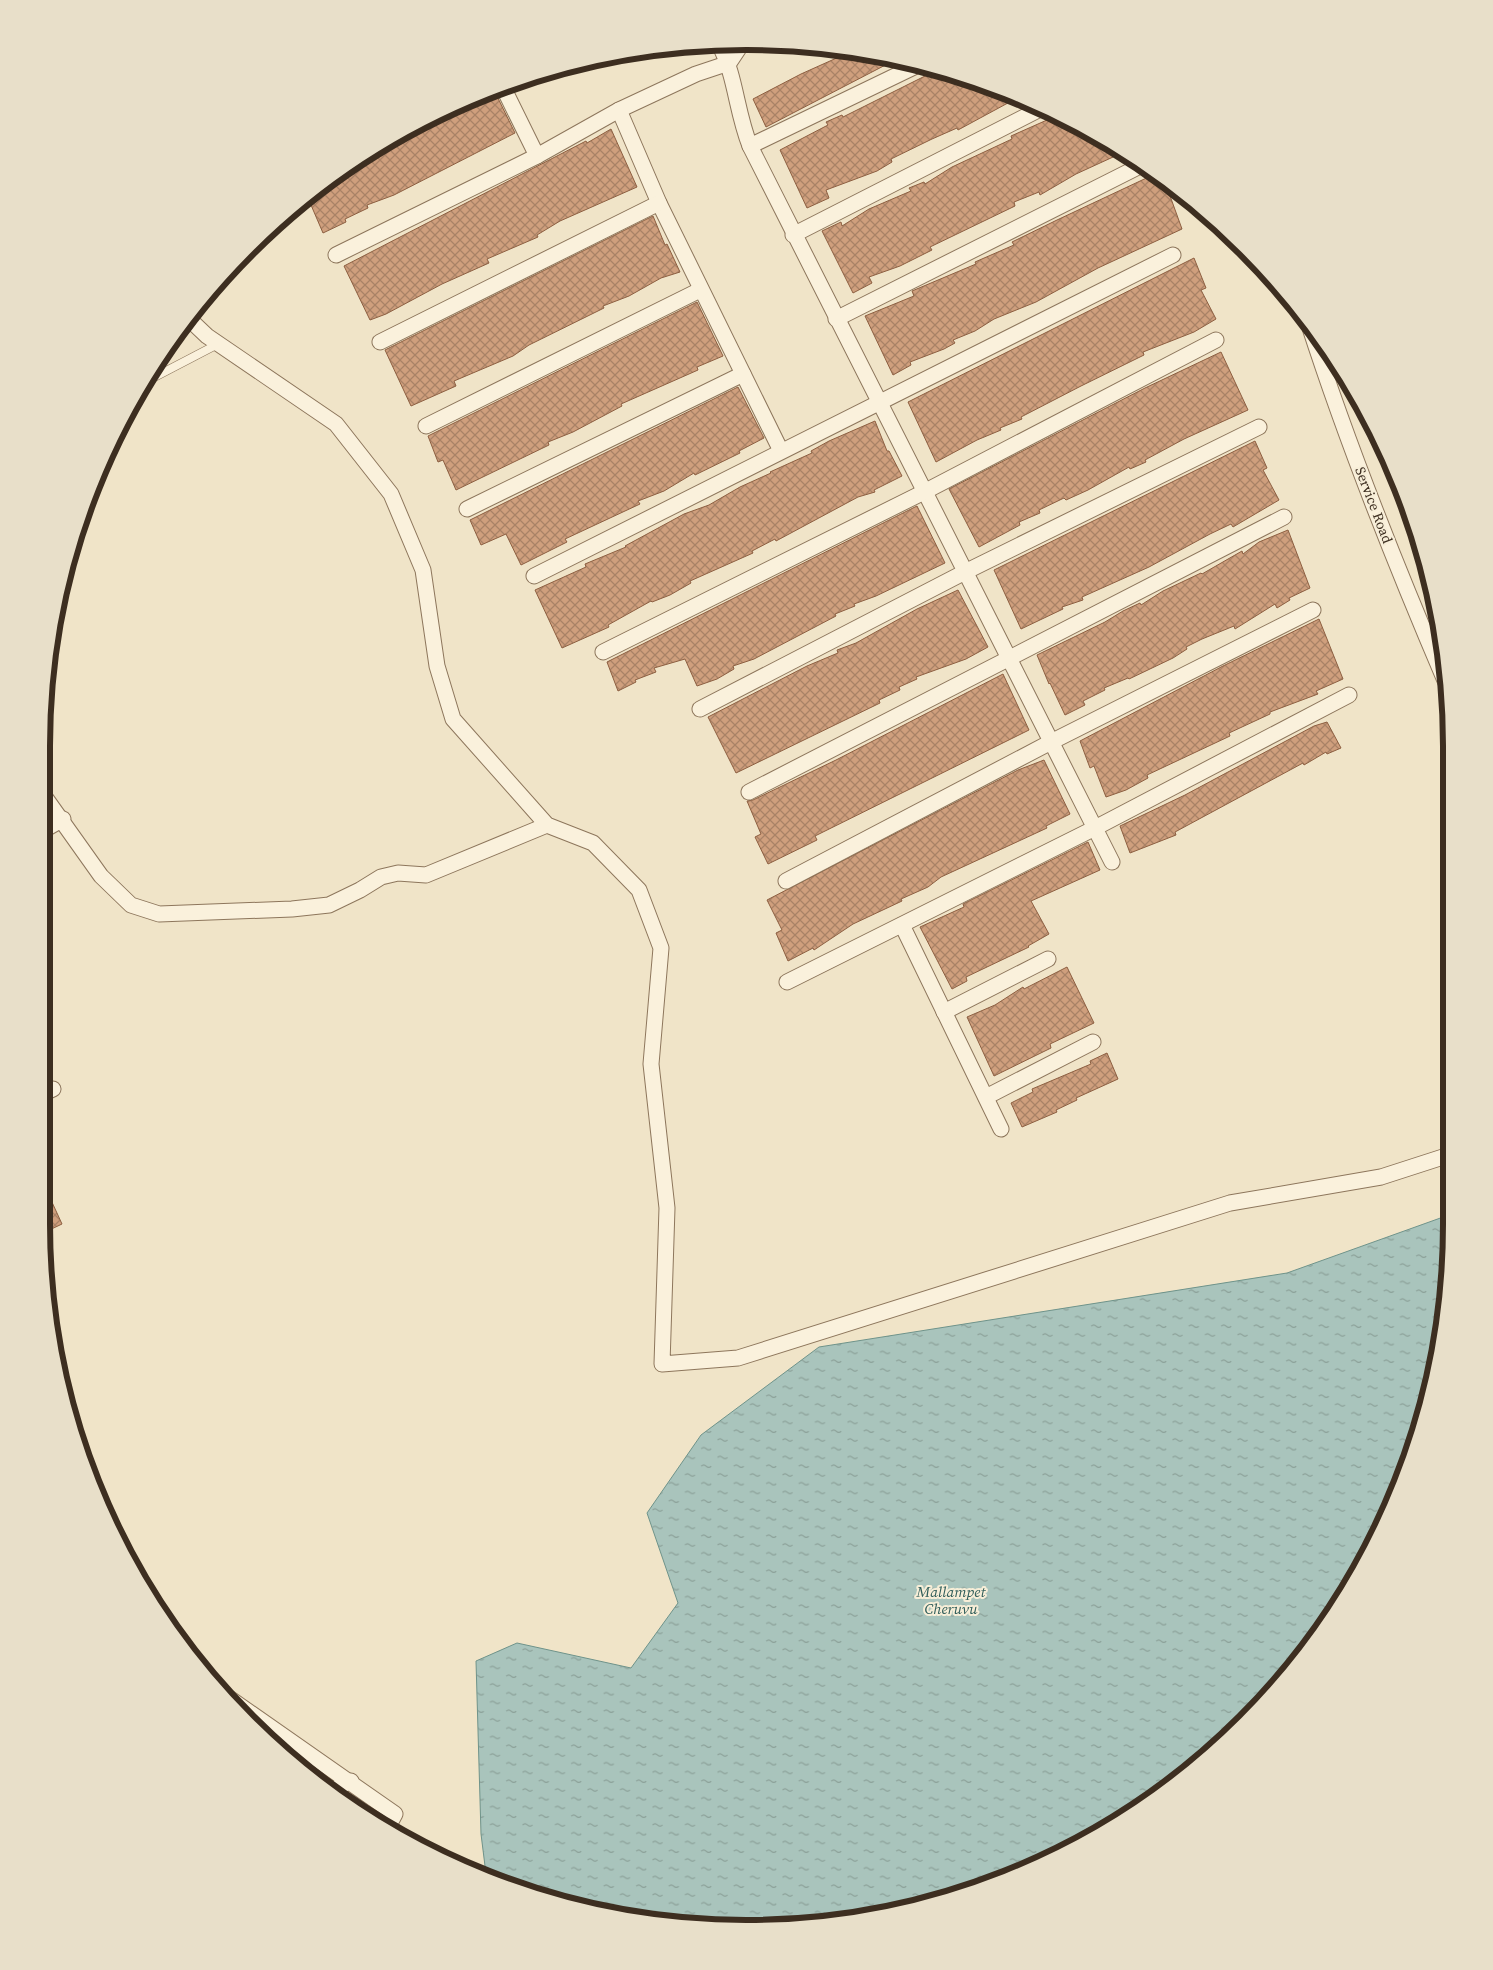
<svg xmlns="http://www.w3.org/2000/svg" width="1493" height="1970" font-family="'Source Serif 4',serif">
<style>
.water{fill:url(#water-ripples);stroke:#6f938a}
.building{fill:url(#building-cross-hatch);stroke:#8d5f41}
.lines{fill:none;stroke-linecap:round;stroke-linejoin:round}
.lane-casing{stroke:#8d765c;stroke-width:9}
.street-casing{stroke:#8d765c;stroke-width:17}
.lane{stroke:#faf1dc;stroke-width:8}
.street{stroke:#faf1dc;stroke-width:15}
.labels{text-anchor:middle;stroke-width:4;stroke-linejoin:round;paint-order:stroke}
.street-label{font-size:14px;fill:#3d2e20;stroke:#f7eed8}
.water-label{font-size:15px;font-style:italic;fill:#2f5d5a;stroke:#f7eed8}
.rim{fill:none;stroke:#3d2e20;stroke-width:6}
</style>
<defs>
<pattern id="water-ripples" width="26" height="14" patternUnits="userSpaceOnUse" patternTransform="scale(1.25)"><rect width="26" height="14" fill="#a9c4bc"/><path d="M2 4q2-2 4 0t4 0M15 11q2-2 4 0t4 0" fill="none" stroke="#8ba098"/></pattern>
<pattern id="building-cross-hatch" width="8" height="8" patternUnits="userSpaceOnUse" patternTransform="scale(1.25)"><rect width="8" height="8" fill="#cf9f7d"/><path d="M0 0l8 8M0 8l8-8" fill="none" stroke="#a98266"/></pattern>
</defs>
<rect width="100%" height="100%" fill="#f0e4c8"/>
<path class="water" d="M 1446,1216 L 1446,1316 L 1414,1450 L 1333,1615 L 1245,1722 L 1139,1810 L 973,1891 L 793,1927 L 609,1915 L 486,1874 L 481,1834 L 476,1661 L 517,1643 L 631,1668 L 678,1603 L 647,1513 L 701,1435 L 819,1347 L 1287,1273 Z"/>
<g class="building">
<path d="M 850,52 L 884,55 L 897,59 L 766,127 L 753,99 L 801,74 Z"/>
<path d="M 935,71 L 1019,97 L 958,130 L 957,128 L 932,139 L 891,159 L 892,162 L 877,171 L 826,190 L 829,198 L 807,208 L 780,150 L 828,125 L 826,122 L 842,115 L 843,117 Z"/>
<path d="M 494,90 L 515,133 L 394,195 L 367,205 L 368,208 L 345,219 L 346,222 L 323,233 L 308,198 L 354,160 L 476,95 Z"/>
<path d="M 1056,116 L 1081,129 L 1085,139 L 1092,135 L 1124,152 L 1076,174 L 1040,195 L 1039,192 L 1014,202 L 1015,206 L 930,247 L 932,250 L 900,266 L 869,277 L 872,283 L 853,293 L 822,231 L 841,222 L 842,226 L 869,209 L 911,191 L 909,188 L 924,182 L 925,184 L 952,167 L 1012,139 L 1011,136 Z"/>
<path d="M 611,129 L 637,187 L 560,221 L 537,235 L 538,237 L 487,259 L 489,263 L 442,284 L 386,314 L 370,320 L 344,266 L 586,141 L 587,143 Z"/>
<path d="M 1155,174 L 1165,182 L 1182,229 L 1098,268 L 1036,302 L 994,319 L 975,331 L 953,340 L 955,343 L 944,349 L 910,362 L 911,365 L 893,375 L 865,316 L 914,296 L 912,291 L 976,264 L 975,262 L 1014,245 L 1012,242 L 1057,220 Z"/>
<path d="M 653,216 L 665,245 L 667,244 L 680,272 L 661,278 L 629,296 L 603,306 L 604,308 L 529,345 L 513,356 L 454,381 L 456,386 L 411,406 L 385,350 Z"/>
<path d="M 1194,258 L 1206,288 L 1201,290 L 1216,319 L 1194,332 L 1143,352 L 1144,355 L 1081,386 L 1021,417 L 1022,419 L 1000,428 L 1001,430 L 977,440 L 936,462 L 908,402 Z"/>
<path d="M 697,302 L 723,356 L 697,367 L 698,370 L 621,404 L 622,406 L 573,432 L 548,442 L 549,445 L 456,490 L 443,460 L 438,462 L 428,436 Z"/>
<path d="M 1221,352 L 1248,410 L 1184,439 L 1145,460 L 1146,462 L 1130,469 L 1129,467 L 1088,490 L 1066,500 L 1064,498 L 1039,510 L 1040,513 L 1019,522 L 1020,525 L 979,547 L 949,489 L 1145,388 Z"/>
<path d="M 738,387 L 764,438 L 739,451 L 740,453 L 695,475 L 694,473 L 664,491 L 638,501 L 640,504 L 565,539 L 567,542 L 521,565 L 506,534 L 481,545 L 470,520 Z"/>
<path d="M 875,421 L 887,451 L 889,451 L 902,476 L 874,490 L 875,492 L 858,497 L 776,541 L 775,539 L 752,551 L 753,553 L 690,581 L 691,583 L 670,595 L 652,602 L 651,601 L 608,625 L 609,627 L 562,648 L 535,590 L 586,567 L 585,564 L 626,547 L 625,546 L 684,514 L 709,505 L 740,487 L 771,473 L 770,472 L 812,453 L 811,451 L 829,441 Z"/>
<path d="M 1255,441 L 1267,468 L 1263,470 L 1279,500 L 1233,527 L 1231,524 L 1210,534 L 1149,567 L 1082,597 L 1083,600 L 1062,607 L 1063,609 L 1021,629 L 994,570 Z"/>
<path d="M 917,506 L 945,563 L 876,596 L 854,604 L 855,606 L 835,614 L 836,616 L 754,659 L 733,666 L 734,669 L 717,679 L 697,686 L 685,659 L 654,668 L 656,672 L 635,680 L 636,682 L 618,691 L 607,662 Z"/>
<path d="M 1288,530 L 1310,588 L 1289,598 L 1290,600 L 1277,608 L 1275,604 L 1235,629 L 1234,626 L 1202,639 L 1186,647 L 1187,649 L 1173,658 L 1129,679 L 1128,678 L 1104,688 L 1105,690 L 1083,701 L 1085,705 L 1065,715 L 1050,683 L 1049,684 L 1037,655 L 1105,622 L 1123,611 L 1140,603 L 1141,605 L 1163,591 L 1201,573 L 1202,574 L 1242,551 L 1243,554 L 1259,542 Z"/>
<path d="M 958,590 L 988,647 L 966,659 L 916,677 L 917,679 L 899,687 L 900,690 L 879,700 L 880,703 L 736,773 L 708,717 L 807,666 L 838,653 L 837,650 L 856,643 L 917,609 Z"/>
<path d="M 1319,619 L 1343,679 L 1316,691 L 1318,694 L 1270,712 L 1270,714 L 1229,733 L 1230,736 L 1147,775 L 1148,778 L 1126,790 L 1106,797 L 1094,766 L 1090,768 L 1080,741 L 1223,666 Z"/>
<path d="M 1003,674 L 1029,730 L 815,836 L 817,840 L 768,864 L 755,837 L 761,834 L 747,801 L 753,800 L 836,760 Z"/>
<path d="M 1327,722 L 1341,748 L 1327,754 L 1326,752 L 1304,765 L 1303,763 L 1175,832 L 1176,835 L 1130,853 L 1120,826 L 1185,795 L 1314,726 Z"/>
<path d="M 1044,760 L 1070,814 L 1046,826 L 1047,828 L 941,877 L 928,887 L 901,899 L 902,901 L 853,924 L 814,950 L 813,948 L 788,961 L 776,933 L 782,930 L 767,900 L 1018,770 Z"/>
<path d="M 1088,842 L 1100,870 L 1031,901 L 1049,934 L 1028,946 L 1029,947 L 966,977 L 967,981 L 952,989 L 920,927 L 964,907 L 963,904 Z"/>
<path d="M 1067,967 L 1094,1023 L 1050,1044 L 1051,1048 L 994,1076 L 967,1017 L 995,1005 L 1023,987 L 1024,989 Z"/>
<path d="M 1107,1053 L 1118,1079 L 1076,1098 L 1077,1100 L 1056,1110 L 1057,1112 L 1022,1127 L 1011,1103 L 1033,1092 L 1032,1089 L 1091,1064 L 1090,1061 Z"/>
<path d="M 51,1200 L 62,1224 L 43,1233 L 41,1204 Z"/>
</g>
<g class="lines">
<defs>
<path id="lane" d="M 147,381 L 218,344"/>
<g id="street">
<path d="M 719,44 C 736,76 736,111 750,146 L 1112,862"/>
<path d="M 503,87 L 537,156"/>
<path d="M 619,110 L 659,203 L 781,451"/>
<path d="M 750,146 L 918,65"/>
<path d="M 793,235 L 1042,108"/>
<path d="M 336,255 L 537,156 L 619,110 L 696,74 L 729,63 L 743,42"/>
<path d="M 187,317 L 207,336 L 336,424 L 391,494 L 423,570 L 437,666 L 453,719 L 547,825 L 593,843 L 639,890 L 661,948 L 651,1064 L 667,1208 L 662,1364 L 738,1358 L 1230,1203 L 1381,1177 L 1446,1156"/>
<path d="M 836,319 L 1138,167"/>
<path d="M 1309,325 C 1348,446 1396,566 1446,683"/>
<path d="M 380,342 L 659,203"/>
<path d="M 426,426 L 700,290"/>
<path d="M 467,509 L 743,374"/>
<path d="M 534,576 L 1173,255"/>
<path d="M 603,652 L 924,492 L 1216,340"/>
<path d="M 700,709 L 965,572 L 1259,427"/>
<path d="M 749,792 L 1284,517"/>
<path d="M 42,793 L 101,876 L 131,905 L 159,914 L 292,909 L 329,905 L 360,890 L 381,877 L 398,873 L 426,875 L 547,825"/>
<path d="M 42,831 L 63,819"/>
<path d="M 786,881 L 1051,742 L 1313,610"/>
<path d="M 902,925 L 1001,1129"/>
<path d="M 787,982 L 1095,828 L 1349,695"/>
<path d="M 944,1012 L 1048,959"/>
<path d="M 42,1094 L 53,1089"/>
<path d="M 986,1097 L 1093,1042"/>
<path d="M 41,1195 L 44,1194"/>
<path d="M 229,1698 L 395,1814 L 388,1827"/>
<path d="M 330,1791 L 351,1781"/>
</g>
</defs>
<use href="#lane" class="lane-casing"/>
<use href="#street" class="street-casing"/>
<use href="#lane" class="lane"/>
<use href="#street" class="street"/>
</g>
<g class="labels">
<g class="street-label">
<text transform="translate(1374 505) rotate(69)" y="5">Service Road</text>
</g>
<g class="water-label">
<text x="951" y="1597">Mallampet<tspan x="951" dy="17">Cheruvu</tspan></text>
</g>
</g>
<path d="M0 0H1493V1970H0ZM746 50H747A696 696 0 0 1 1443 746V1224A696 696 0 0 1 747 1920H746A696 696 0 0 1 50 1224V746A696 696 0 0 1 746 50Z" fill="#e8dfc9" fill-rule="evenodd"/>
<path class="rim" d="M746 50H747A696 696 0 0 1 1443 746V1224A696 696 0 0 1 747 1920H746A696 696 0 0 1 50 1224V746A696 696 0 0 1 746 50Z"/>
</svg>
